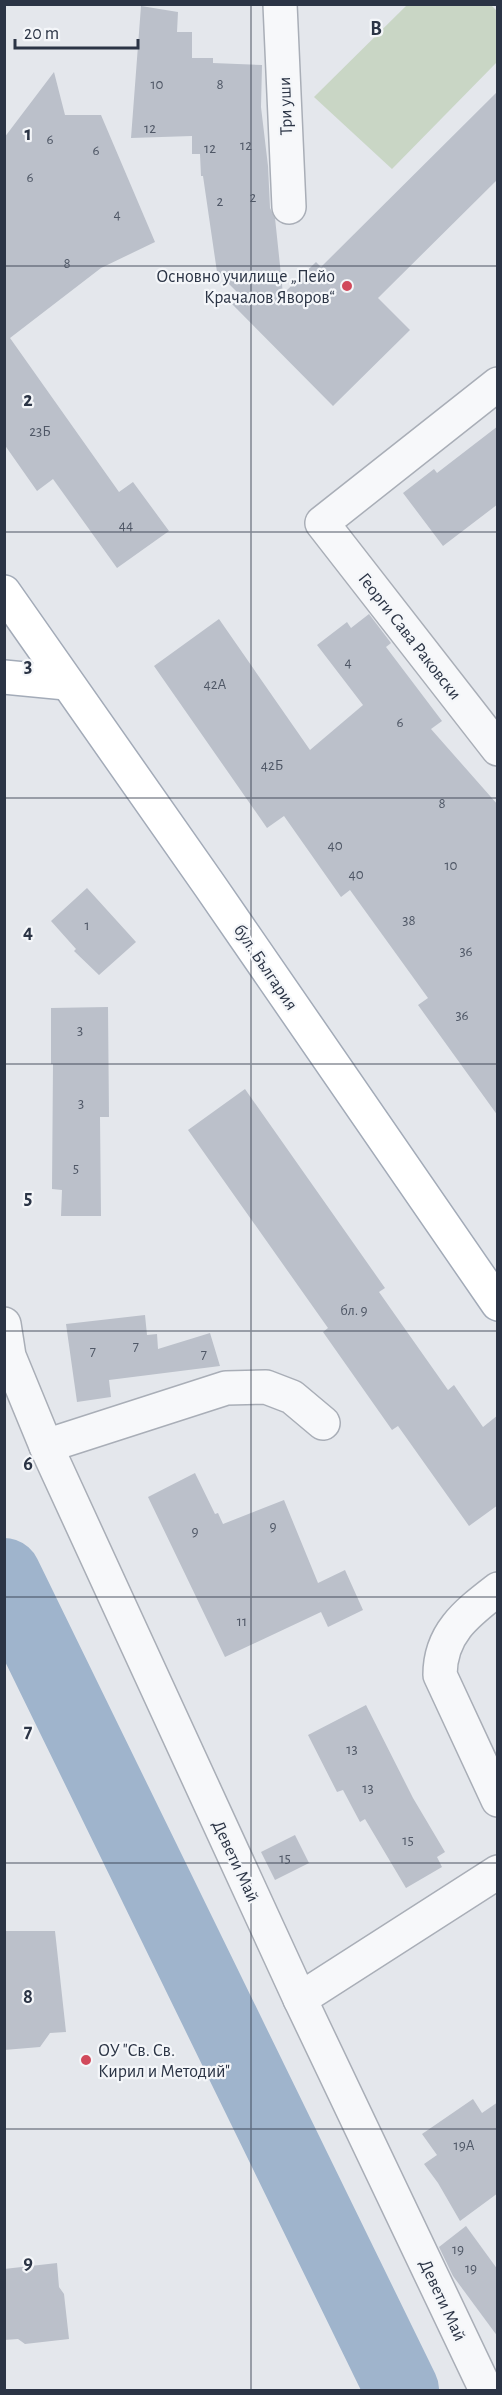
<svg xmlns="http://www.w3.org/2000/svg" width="502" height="2395" font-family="'Alegreya Sans',sans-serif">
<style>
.green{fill:#c9d6c5}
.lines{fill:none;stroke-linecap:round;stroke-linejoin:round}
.river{stroke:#9fb4cc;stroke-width:74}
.building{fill:#bbc0ca}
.minor-casing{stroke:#a9aeb7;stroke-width:36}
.major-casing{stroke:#a3abb8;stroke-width:36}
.minor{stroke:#f7f8fa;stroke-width:33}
.major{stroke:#fff;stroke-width:33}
.grid{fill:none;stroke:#2b3445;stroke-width:1.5;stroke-opacity:0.55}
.poi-dot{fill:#d1495b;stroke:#f4f6f9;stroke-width:2}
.labels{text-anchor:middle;stroke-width:4.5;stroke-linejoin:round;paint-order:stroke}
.number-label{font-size:15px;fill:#4f5766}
.street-label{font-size:18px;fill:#2b3445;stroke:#f4f6f9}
.poi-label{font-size:18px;fill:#2b3445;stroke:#f4f6f9;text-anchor:end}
.grid-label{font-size:20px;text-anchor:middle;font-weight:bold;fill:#2b3445;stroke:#f4f6f9;stroke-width:4.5;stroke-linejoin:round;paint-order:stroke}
</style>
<rect width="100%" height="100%" fill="#e4e7ec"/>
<path class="green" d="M 407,5 L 491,5 L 497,11 L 497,62 L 392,169 L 314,97 Z"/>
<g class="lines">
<path class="river" d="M 4,1575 L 402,2390"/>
</g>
<g class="building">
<path d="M 141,6 L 178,12 L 177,32 L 192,32 L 192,58 L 213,58 L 213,63 L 262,65 L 261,107 L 268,166 L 270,208 L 275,218 L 283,294 L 316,262 L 321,267 L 498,91 L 498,179 L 378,298 L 410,330 L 333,406 L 232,304 L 244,299 L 217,272 L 203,176 L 201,176 L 200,154 L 192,154 L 192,136 L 131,138 Z"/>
<path d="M 54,72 L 65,115 L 101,115 L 155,242 L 101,268 L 10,338 L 119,492 L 133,482 L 169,531 L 117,568 L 53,479 L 37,491 L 4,444 L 4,138 Z"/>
<path d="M 498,426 L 498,504 L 443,546 L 403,493 L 434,469 L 437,473 Z"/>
<path d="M 369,614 L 391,643 L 386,647 L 442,721 L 431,729 L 498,805 L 498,1116 L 418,1005 L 428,998 L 350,890 L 341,897 L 284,816 L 267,828 L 154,666 L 219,619 L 310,750 L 363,705 L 317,645 L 347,622 L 351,628 Z"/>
<path d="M 87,888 L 136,942 L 99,975 L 74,951 L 76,949 L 51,921 Z"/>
<path d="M 108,1007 L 109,1117 L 100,1117 L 101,1216 L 61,1216 L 62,1190 L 52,1189 L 53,1064 L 51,1064 L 51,1008 Z"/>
<path d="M 245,1089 L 385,1288 L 379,1292 L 448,1390 L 454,1385 L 483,1427 L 498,1415 L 498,1505 L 469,1526 L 398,1426 L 392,1430 L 323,1332 L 328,1328 L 188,1130 Z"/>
<path d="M 145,1315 L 147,1335 L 157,1334 L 158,1349 L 210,1333 L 220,1366 L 109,1380 L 111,1397 L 77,1402 L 66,1324 Z"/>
<path d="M 195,1473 L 215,1514 L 218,1513 L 223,1524 L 284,1500 L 318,1583 L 345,1570 L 363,1610 L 328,1627 L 321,1612 L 225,1657 L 148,1497 Z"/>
<path d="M 366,1705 L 413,1798 L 445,1852 L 437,1857 L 442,1867 L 406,1888 L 365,1819 L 360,1822 L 343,1790 L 337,1792 L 308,1735 Z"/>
<path d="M 295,1835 L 309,1863 L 275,1880 L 261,1852 Z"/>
<path d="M 4,1931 L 55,1931 L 66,2032 L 50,2033 L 40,2047 L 4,2050 Z"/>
<path d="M 473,2099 L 482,2113 L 498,2102 L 498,2193 L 460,2221 L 438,2183 L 424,2164 L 437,2155 L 422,2134 Z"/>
<path d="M 466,2226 L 498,2270 L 498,2337 L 453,2276 L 439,2247 Z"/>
<path d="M 57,2263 L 59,2287 L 64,2294 L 69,2339 L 25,2344 L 18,2339 L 4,2340 L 4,2269 Z"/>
</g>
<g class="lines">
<defs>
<g id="minor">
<path d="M 280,4 L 289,207"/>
<path d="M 498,384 L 322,523 L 498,749"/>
<path d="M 4,1324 L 9,1356 L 46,1446 L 300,1999 L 486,2390"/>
<path d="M 46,1446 L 226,1388 L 266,1387 L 292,1397 L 323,1423"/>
<path d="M 498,1589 C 467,1613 440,1633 440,1675 L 498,1800"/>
<path d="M 300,1999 L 498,1872"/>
</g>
<g id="major">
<path d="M 4,592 L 210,886 L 498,1304"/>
<path d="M 4,677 L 66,683"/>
</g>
</defs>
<use href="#minor" class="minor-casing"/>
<use href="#major" class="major-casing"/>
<use href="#minor" class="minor"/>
<use href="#major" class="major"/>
</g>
<path class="grid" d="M 251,4 L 251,2390M 4,266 L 498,266M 4,532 L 498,532M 4,798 L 498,798M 4,1064 L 498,1064M 4,1331 L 498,1331M 4,1597 L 498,1597M 4,1863 L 498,1863M 4,2129 L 498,2129"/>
<g class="poi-dot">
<circle cx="347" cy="286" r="6"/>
<circle cx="86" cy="2060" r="6"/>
</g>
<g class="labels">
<g class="number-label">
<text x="157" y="89">10</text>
<text x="220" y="89">8</text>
<text x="150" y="133">12</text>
<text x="50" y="144">6</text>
<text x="246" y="150">12</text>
<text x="210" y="153">12</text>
<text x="96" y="155">6</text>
<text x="30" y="182">6</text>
<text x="253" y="202">2</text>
<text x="220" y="206">2</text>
<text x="117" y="219">4</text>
<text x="67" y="268">8</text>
<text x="40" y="436">23Б</text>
<text x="126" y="530">44</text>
<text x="348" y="667">4</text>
<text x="215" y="689">42А</text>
<text x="400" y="727">6</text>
<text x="272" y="770">42Б</text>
<text x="442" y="808">8</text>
<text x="335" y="850">40</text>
<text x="451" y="870">10</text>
<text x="356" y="879">40</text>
<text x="409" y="925">38</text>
<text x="87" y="930">1</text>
<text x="466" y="956">36</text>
<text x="462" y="1020">36</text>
<text x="80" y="1035">3</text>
<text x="81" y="1108">3</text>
<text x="76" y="1173">5</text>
<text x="354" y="1315">бл. 9</text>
<text x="136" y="1351">7</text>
<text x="93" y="1356">7</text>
<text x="204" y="1359">7</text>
<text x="273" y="1531">9</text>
<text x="195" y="1536">9</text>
<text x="242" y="1626">11</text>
<text x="352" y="1754">13</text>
<text x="368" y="1793">13</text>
<text x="408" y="1845">15</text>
<text x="285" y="1863">15</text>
<text x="464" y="2150">19А</text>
<text x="458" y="2254">19</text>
<text x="471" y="2273">19</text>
</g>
<g class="street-label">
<text transform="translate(285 106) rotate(-92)" y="6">Три уши</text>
<text transform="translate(410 636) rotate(52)" y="6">Георги Сава Раковски</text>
<text transform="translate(266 967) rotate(56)" y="6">бул. България</text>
<text transform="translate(236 1861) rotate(65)" y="6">Девети Май</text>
<text transform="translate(443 2300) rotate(65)" y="6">Девети Май</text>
</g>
<g class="poi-label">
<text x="335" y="282">Основно училище „Пейо<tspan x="335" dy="21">Крачалов Яворов“</tspan></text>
<text x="98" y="2056" text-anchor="start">ОУ "Св. Св.<tspan x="98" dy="21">Кирил и Методий"</tspan></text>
</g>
</g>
<g class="grid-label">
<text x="376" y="35">B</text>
<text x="28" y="140">1</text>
<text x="28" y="406">2</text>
<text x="28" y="672">3</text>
<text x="28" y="938">4</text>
<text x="28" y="1204">5</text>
<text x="28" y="1470">6</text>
<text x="28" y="1737">7</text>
<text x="28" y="2003">8</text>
<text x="28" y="2269">9</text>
</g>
<rect width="502" height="2395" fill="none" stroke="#2b3445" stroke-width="12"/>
<path d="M15 39v9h123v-9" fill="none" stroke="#2b3445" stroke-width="3"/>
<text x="24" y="39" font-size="18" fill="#2b3445" stroke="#f4f6f9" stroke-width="4.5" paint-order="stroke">20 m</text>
</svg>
